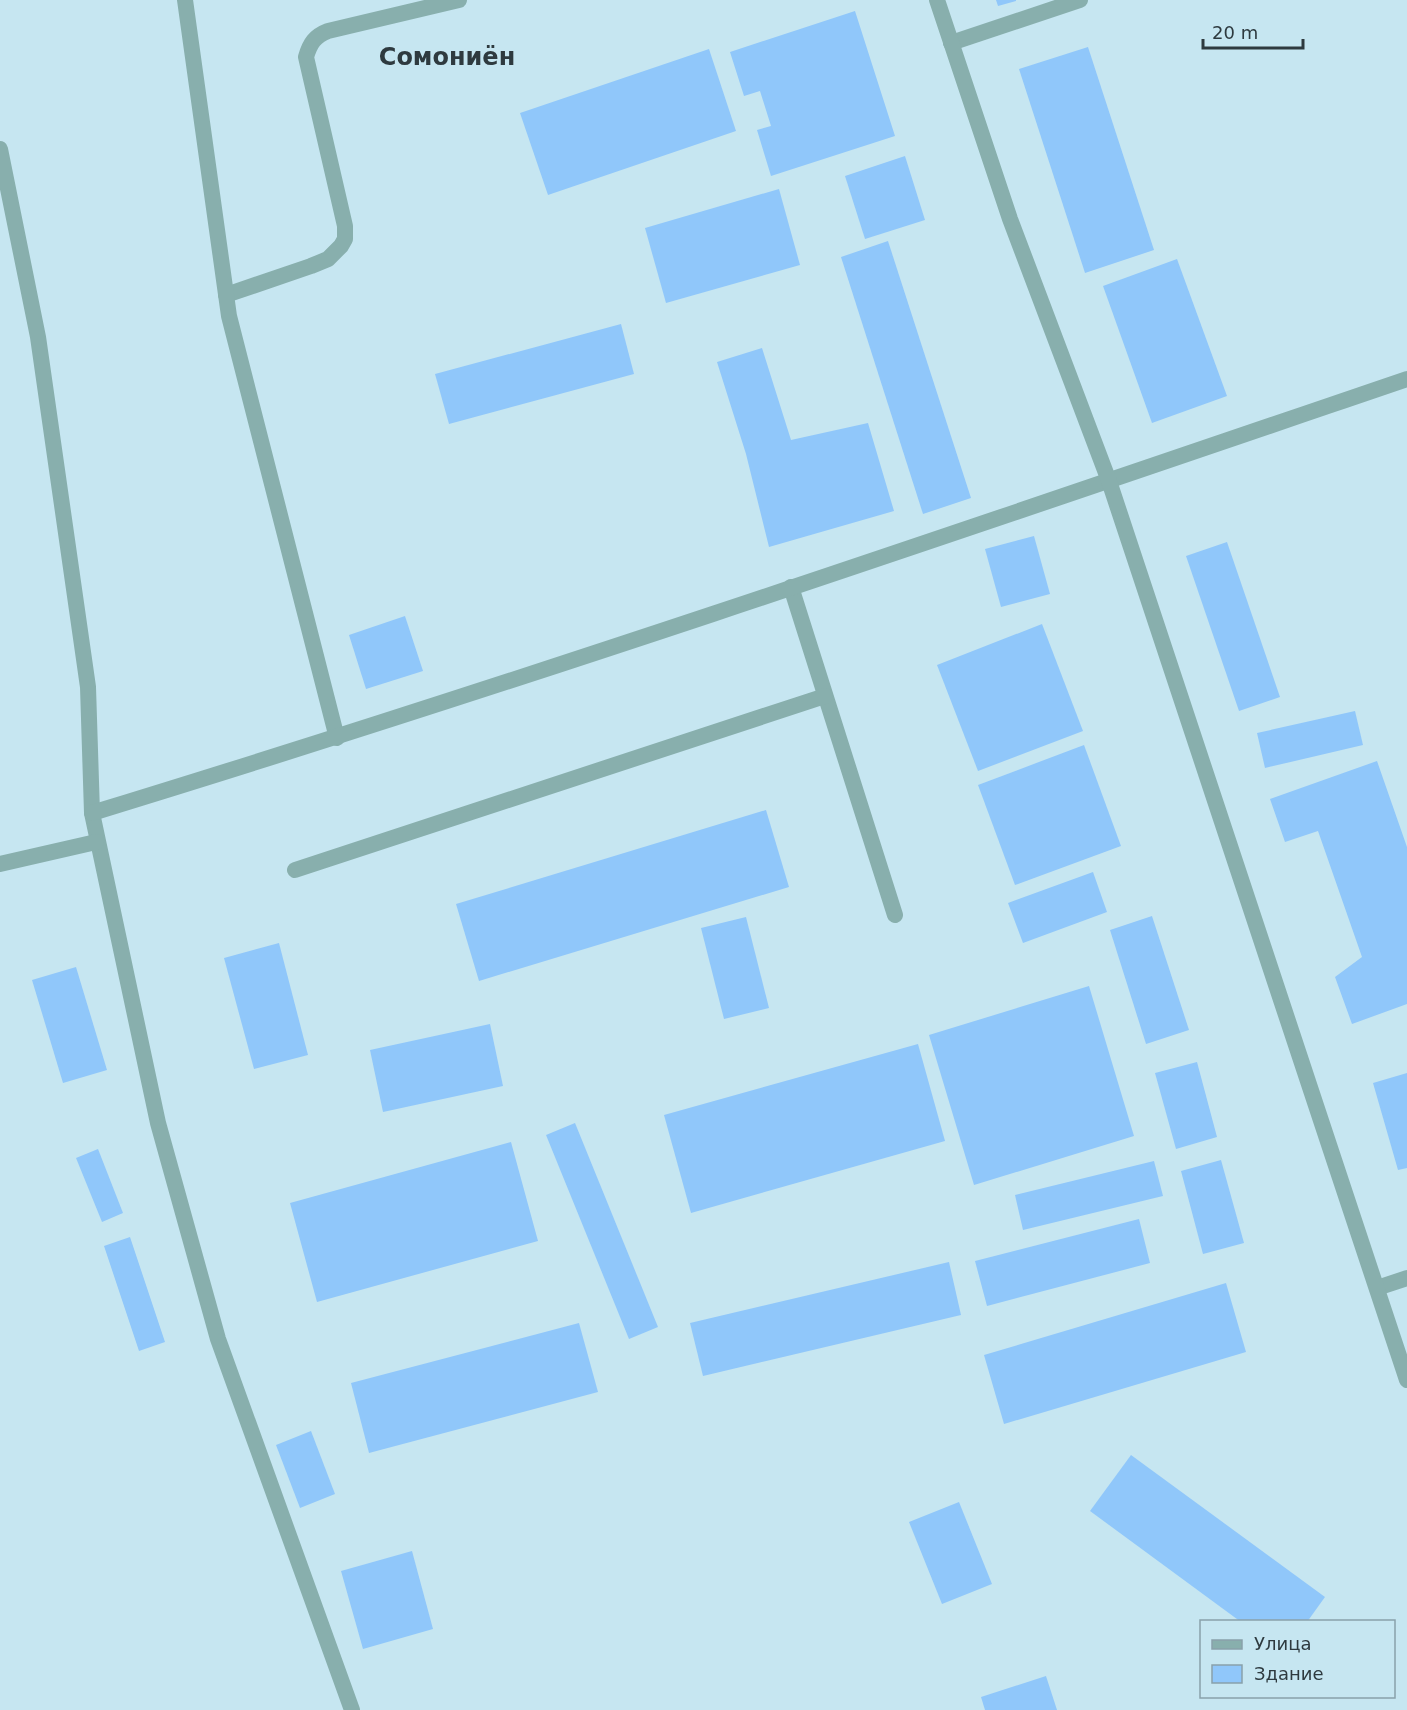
<svg xmlns="http://www.w3.org/2000/svg" width="1407" height="1710" font-family="'DejaVu Sans',sans-serif">
<style>
.building{fill:#90c7fa}
.lines{fill:none;stroke-linecap:round;stroke-linejoin:round}
.service{stroke:#88afad;stroke-width:16}
.minor{stroke:#88afad;stroke-width:16}
.tertiary{stroke:#88afad;stroke-width:16}
.labels{text-anchor:middle;stroke-width:4.5;stroke-linejoin:round;paint-order:stroke}
.district-label{font-size:24px;font-weight:bold;fill:#2e3a3f;stroke:#c6e6f1}
</style>
<rect width="100%" height="100%" fill="#c6e6f1"/>
<g class="building">
<path d="M 996,0 L 1016,0 L 1016,1 L 998,6 Z"/>
<path d="M 855,11 L 895,136 L 771,176 L 757,130 L 771,126 L 760,91 L 744,96 L 730,52 Z"/>
<path d="M 1088,47 L 1154,250 L 1085,273 L 1019,69 Z"/>
<path d="M 709,49 L 736,131 L 548,195 L 520,113 Z"/>
<path d="M 905,156 L 925,220 L 865,239 L 845,176 Z"/>
<path d="M 779,189 L 800,265 L 666,303 L 645,228 Z"/>
<path d="M 888,241 L 971,498 L 923,514 L 841,257 Z"/>
<path d="M 1177,259 L 1227,396 L 1152,423 L 1103,286 Z"/>
<path d="M 621,324 L 634,374 L 449,424 L 435,374 Z"/>
<path d="M 762,348 L 791,440 L 868,423 L 894,511 L 769,547 L 746,454 L 717,362 Z"/>
<path d="M 1034,536 L 1050,594 L 1001,607 L 985,549 Z"/>
<path d="M 1227,542 L 1280,697 L 1239,711 L 1186,556 Z"/>
<path d="M 405,616 L 423,671 L 366,689 L 349,635 Z"/>
<path d="M 1042,624 L 1083,731 L 978,771 L 937,665 Z"/>
<path d="M 1355,711 L 1363,745 L 1265,768 L 1257,733 Z"/>
<path d="M 1084,745 L 1121,846 L 1015,885 L 978,785 Z"/>
<path d="M 1377,761 L 1407,847 L 1407,1004 L 1352,1024 L 1335,977 L 1362,957 L 1318,831 L 1285,842 L 1270,799 Z"/>
<path d="M 766,810 L 789,887 L 479,981 L 456,904 Z"/>
<path d="M 1093,872 L 1107,912 L 1023,943 L 1008,903 Z"/>
<path d="M 1152,916 L 1189,1030 L 1146,1044 L 1110,930 Z"/>
<path d="M 746,917 L 769,1008 L 724,1019 L 701,928 Z"/>
<path d="M 279,943 L 308,1055 L 254,1069 L 224,958 Z"/>
<path d="M 76,967 L 107,1070 L 63,1083 L 32,980 Z"/>
<path d="M 1089,986 L 1134,1136 L 974,1185 L 929,1035 Z"/>
<path d="M 490,1024 L 503,1086 L 383,1112 L 370,1050 Z"/>
<path d="M 918,1044 L 945,1141 L 691,1213 L 664,1115 Z"/>
<path d="M 1197,1062 L 1217,1137 L 1176,1149 L 1155,1073 Z"/>
<path d="M 1407,1073 L 1407,1168 L 1398,1170 L 1373,1083 Z"/>
<path d="M 575,1123 L 658,1327 L 629,1339 L 546,1135 Z"/>
<path d="M 511,1142 L 538,1241 L 317,1302 L 290,1203 Z"/>
<path d="M 98,1149 L 123,1213 L 102,1222 L 76,1158 Z"/>
<path d="M 1221,1160 L 1244,1243 L 1203,1254 L 1181,1171 Z"/>
<path d="M 1154,1161 L 1163,1196 L 1023,1230 L 1015,1195 Z"/>
<path d="M 1139,1219 L 1150,1263 L 987,1306 L 975,1261 Z"/>
<path d="M 130,1237 L 165,1342 L 139,1351 L 104,1246 Z"/>
<path d="M 949,1262 L 961,1315 L 703,1376 L 690,1323 Z"/>
<path d="M 1226,1283 L 1246,1352 L 1004,1424 L 984,1355 Z"/>
<path d="M 579,1323 L 598,1392 L 369,1453 L 351,1383 Z"/>
<path d="M 311,1431 L 335,1494 L 300,1508 L 276,1445 Z"/>
<path d="M 1131,1455 L 1325,1597 L 1307,1622 L 1241,1622 L 1090,1511 Z"/>
<path d="M 959,1502 L 992,1584 L 942,1604 L 909,1522 Z"/>
<path d="M 412,1551 L 433,1629 L 363,1649 L 341,1571 Z"/>
<path d="M 1046,1676 L 1057,1710 L 985,1710 L 981,1697 Z"/>
</g>
<g class="lines">
<path class="service" d="M 226,295 L 311,266 L 328,259 L 341,246 L 345,239 L 345,226 L 306,57 C 310,43 315,36 328,31 L 459,0"/>
<g class="minor">
<path d="M 185,0 L 229,316 L 337,738"/>
<path d="M 951,43 L 1080,0"/>
<path d="M 0,149 L 38,337 L 88,687 L 92,813 L 158,1123 L 218,1339 L 352,1710"/>
<path d="M 791,587 L 895,915"/>
<path d="M 92,813 C 533,678 970,528 1407,379"/>
<path d="M 0,864 L 96,842"/>
<path d="M 295,870 L 825,696"/>
<path d="M 1377,1288 L 1407,1278"/>
</g>
<path class="tertiary" d="M 937,0 L 1010,219 L 1109,481 L 1407,1380"/>
</g>
<g class="labels">
<g class="district-label">
<text x="447" y="65">Сомониён</text>
</g>
</g>
<rect x="1200" y="1620" width="195" height="78" fill="#c6e6f1" stroke="#89a1aa" stroke-width="1.5"/>
<rect x="1212" y="1640" width="30" height="9" fill="#88afad" stroke="#89a1aa" stroke-width="1.5"/>
<text x="1254" y="1650" font-size="18" fill="#2e3a3f">Улица</text>
<rect x="1212" y="1665" width="30" height="18" fill="#90c7fa" stroke="#89a1aa" stroke-width="1.5"/>
<text x="1254" y="1680" font-size="18" fill="#2e3a3f">Здание</text>
<path d="M1203 39v9h100v-9" fill="none" stroke="#2e3a3f" stroke-width="3"/>
<text x="1212" y="39" font-size="18" fill="#2e3a3f" stroke="#c6e6f1" stroke-width="4.5" paint-order="stroke">20 m</text>
</svg>
